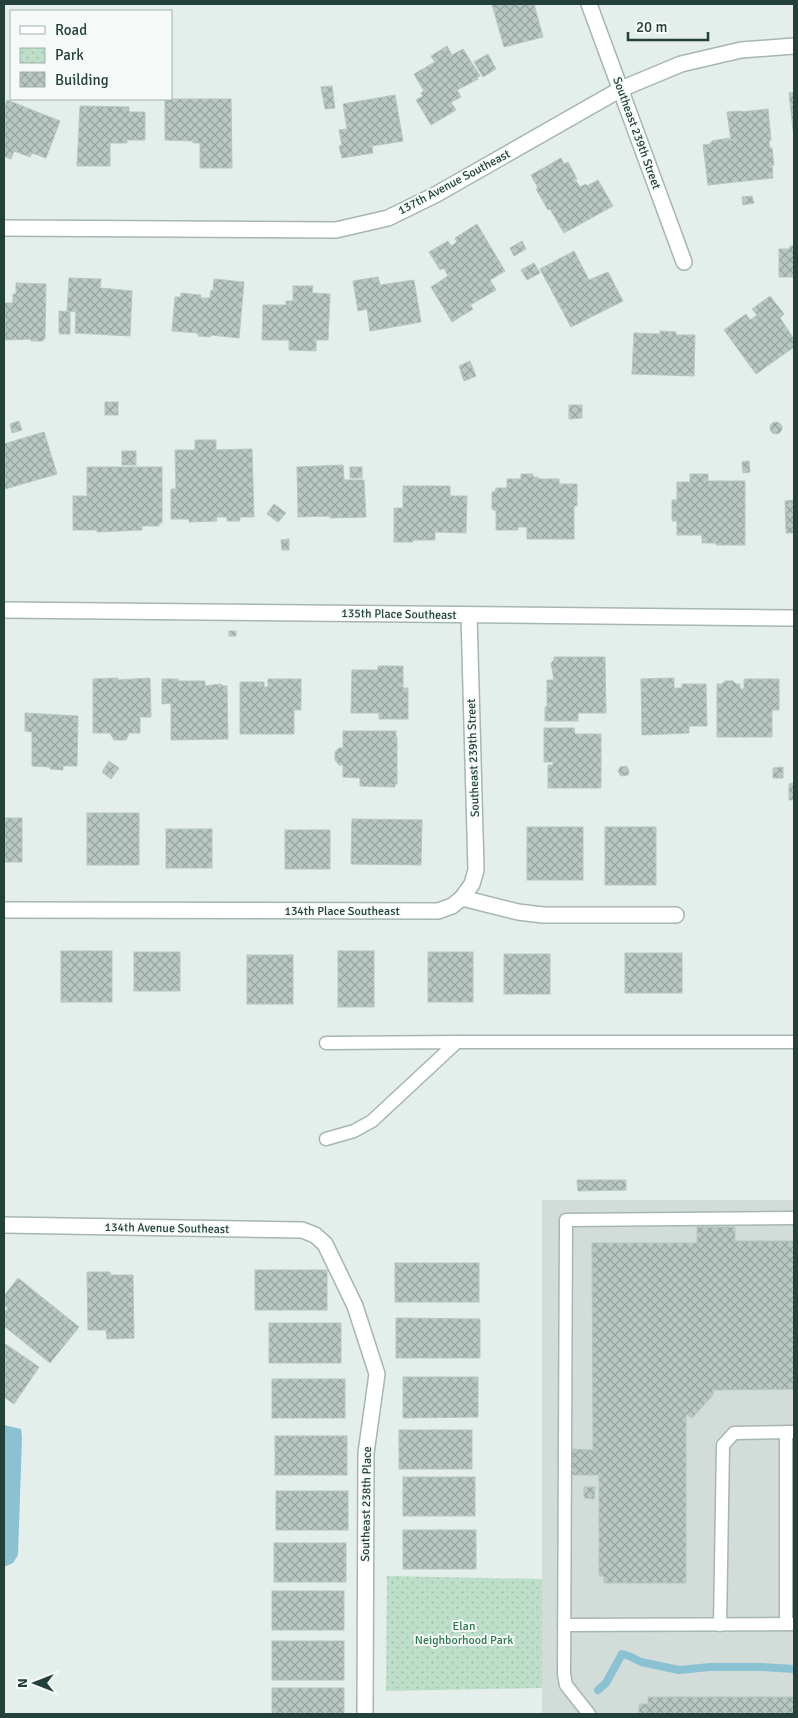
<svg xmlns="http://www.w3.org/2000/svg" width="798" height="1718" font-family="Signika,sans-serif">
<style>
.built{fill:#d2ddd9}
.park{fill:url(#park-dots)}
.water{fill:#8bc2d3}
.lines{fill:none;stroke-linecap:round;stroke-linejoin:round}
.stream{stroke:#8bc2d3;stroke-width:8}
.building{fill:url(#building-cross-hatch);stroke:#b6c7c2}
.lane-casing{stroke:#a6b6b2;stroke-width:15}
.street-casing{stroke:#a6b6b2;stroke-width:18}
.lane{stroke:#fff;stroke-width:12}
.street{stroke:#fff;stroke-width:15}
.labels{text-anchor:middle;stroke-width:4;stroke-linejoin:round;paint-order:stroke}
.street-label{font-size:12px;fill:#23403a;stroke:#f5faf8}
.park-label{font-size:12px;fill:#2c774f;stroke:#f5faf8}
</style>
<defs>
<pattern id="park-dots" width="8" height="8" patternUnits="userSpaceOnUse" patternTransform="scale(1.25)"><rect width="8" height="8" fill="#bddfc9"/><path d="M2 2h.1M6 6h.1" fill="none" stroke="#a2c0ad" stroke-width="1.8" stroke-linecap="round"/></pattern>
<pattern id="building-cross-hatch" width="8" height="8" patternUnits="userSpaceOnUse" patternTransform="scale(1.25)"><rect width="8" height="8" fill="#b9c8c3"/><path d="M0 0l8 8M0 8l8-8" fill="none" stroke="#96a49f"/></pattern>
</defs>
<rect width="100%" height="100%" fill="#e4eeea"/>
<rect class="built" x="542" y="1200" width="252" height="514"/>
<path class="park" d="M 387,1576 L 542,1579 L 542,1688 L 386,1691 Z"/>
<path class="water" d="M 4,1425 L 21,1429 L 22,1438 L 18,1555 L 13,1563 L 6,1566 L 4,1566 Z"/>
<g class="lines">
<path class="stream" d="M 598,1690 L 606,1683 L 622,1654 L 629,1656 L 641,1662 L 679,1670 L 710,1667 L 762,1667 L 794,1669"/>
</g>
<g class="building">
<path d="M 492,4 L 534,4 L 543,37 L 504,47 Z"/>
<path d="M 447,46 L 452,55 L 463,49 L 480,76 L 477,77 L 478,79 L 457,90 L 461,97 L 451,102 L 456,110 L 431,125 L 416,100 L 423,96 L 421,93 L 424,91 L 414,74 L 435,62 L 431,56 Z"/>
<path d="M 488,54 L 496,69 L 483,77 L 474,62 Z"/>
<path d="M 332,86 L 335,108 L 325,109 L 321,87 Z"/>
<path d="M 794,92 L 794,138 L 789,93 Z"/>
<path d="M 395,95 L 403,141 L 372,146 L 373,153 L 342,158 L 339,146 L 342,145 L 339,130 L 347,129 L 343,104 Z"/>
<path d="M 165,99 L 231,99 L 232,168 L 200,168 L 200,143 L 193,143 L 193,141 L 165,140 Z"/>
<path d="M 7,100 L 60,121 L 46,158 L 32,153 L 30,157 L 14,151 L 11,159 L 4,156 L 4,109 Z"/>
<path d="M 80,106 L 129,107 L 129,112 L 145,112 L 145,140 L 127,140 L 127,143 L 110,143 L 110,166 L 77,166 Z"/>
<path d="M 768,109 L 771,140 L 769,141 L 770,149 L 772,148 L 774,165 L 772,165 L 773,178 L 708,185 L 703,145 L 710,144 L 712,141 L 729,138 L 729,140 L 731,140 L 727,112 L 742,111 L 742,112 Z"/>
<path d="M 561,158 L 564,164 L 568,162 L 577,179 L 574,180 L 574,182 L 576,181 L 580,187 L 586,184 L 587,186 L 598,180 L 613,206 L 564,233 L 550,209 L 548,210 L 536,189 L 538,188 L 531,175 Z"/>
<path d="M 752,196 L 754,203 L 743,205 L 742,197 Z"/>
<path d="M 477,224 L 505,271 L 490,280 L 496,290 L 470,305 L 473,309 L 452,322 L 431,287 L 448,276 L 444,268 L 440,270 L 429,252 L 448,241 L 451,246 L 457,242 L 455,238 Z"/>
<path d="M 522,241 L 526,249 L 514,256 L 510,248 Z"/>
<path d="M 790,246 L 794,246 L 794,277 L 779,277 L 779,249 L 790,249 Z"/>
<path d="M 574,251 L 589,280 L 608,272 L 623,301 L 571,327 L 540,269 Z"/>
<path d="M 534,263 L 540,273 L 527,280 L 521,270 Z"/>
<path d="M 378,277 L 380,285 L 414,280 L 421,322 L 370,331 L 367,309 L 358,311 L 353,281 Z"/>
<path d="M 69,278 L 101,279 L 100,288 L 132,291 L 130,336 L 75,333 L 76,312 L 67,311 Z"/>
<path d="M 214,279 L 244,282 L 239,338 L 211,335 L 210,337 L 198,336 L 198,333 L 172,331 L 175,297 L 181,297 L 181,293 L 201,295 L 201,299 L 202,298 L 210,298 L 211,290 L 213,291 Z"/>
<path d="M 16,283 L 46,284 L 45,339 L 43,339 L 43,341 L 31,341 L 31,339 L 5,340 L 4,338 L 4,300 L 4,303 L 13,303 L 13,294 L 16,294 Z"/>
<path d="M 293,286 L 313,286 L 312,293 L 330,294 L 328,340 L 316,340 L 316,351 L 289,350 L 289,340 L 262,340 L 263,305 L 286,305 L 286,301 L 293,301 Z"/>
<path d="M 770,296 L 784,314 L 780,318 L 794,339 L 794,347 L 756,374 L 724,330 L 746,314 L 750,320 L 757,315 L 752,309 Z"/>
<path d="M 59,311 L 70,312 L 70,334 L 59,334 Z"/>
<path d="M 660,331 L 676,332 L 676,335 L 695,335 L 694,376 L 632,374 L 634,333 L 660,334 Z"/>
<path d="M 470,361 L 476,376 L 464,381 L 459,366 Z"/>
<rect x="105" y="402" width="13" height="13"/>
<path d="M 569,405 L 582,405 L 582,418 L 569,419 Z"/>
<path d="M 19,421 L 22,430 L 12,433 L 10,424 Z"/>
<circle cx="776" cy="428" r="6"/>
<path d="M 44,432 L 57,474 L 5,489 L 4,483 L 4,444 Z"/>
<path d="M 195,440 L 216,440 L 216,450 L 252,449 L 254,517 L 240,517 L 240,521 L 227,521 L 227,517 L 216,517 L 217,521 L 189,522 L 189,519 L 171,519 L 171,489 L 176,489 L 175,450 L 195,450 Z"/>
<rect x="122" y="451" width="14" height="14"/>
<path d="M 749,461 L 750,472 L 743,473 L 742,462 Z"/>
<path d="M 343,465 L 344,480 L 364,480 L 366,517 L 330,518 L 330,516 L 298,517 L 297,467 Z"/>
<path d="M 87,467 L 162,467 L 162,523 L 159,523 L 159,526 L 142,526 L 142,530 L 97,532 L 97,530 L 73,530 L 73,496 L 87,496 Z"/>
<rect x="350" y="467" width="12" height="11"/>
<path d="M 521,474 L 533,474 L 533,477 L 538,477 L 538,479 L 559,479 L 559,484 L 577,484 L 577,506 L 574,506 L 574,539 L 527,539 L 527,527 L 518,527 L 518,530 L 496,530 L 496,510 L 493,510 L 492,508 L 492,492 L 495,492 L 496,488 L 507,488 L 507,479 L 521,479 Z"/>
<path d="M 690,474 L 708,474 L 708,481 L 745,481 L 745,545 L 716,545 L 716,543 L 702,543 L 702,535 L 677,535 L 677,521 L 672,521 L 672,500 L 677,500 L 677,482 L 690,482 Z"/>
<path d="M 403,486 L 450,486 L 450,496 L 467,496 L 466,533 L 435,532 L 435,540 L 413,540 L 413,542 L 394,542 L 394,508 L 403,508 Z"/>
<path d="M 794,500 L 794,533 L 786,533 L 785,501 Z"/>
<path d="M 274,504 L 286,513 L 278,522 L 267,514 Z"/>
<path d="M 289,539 L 289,550 L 282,550 L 281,540 Z"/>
<rect x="229" y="631" width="7" height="5"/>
<path d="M 554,657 L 605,657 L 606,713 L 578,713 L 578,721 L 545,721 L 545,707 L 547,707 L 547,680 L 554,680 L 551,663 L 554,660 Z"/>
<path d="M 378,666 L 403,666 L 403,688 L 408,688 L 408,719 L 379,719 L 379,713 L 351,713 L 352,670 L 378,670 Z"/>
<path d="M 118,678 L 118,680 L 149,678 L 150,679 L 151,717 L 140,717 L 140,733 L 129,733 L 126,740 L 114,740 L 110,733 L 93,733 L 93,679 Z"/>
<path d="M 674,678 L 674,688 L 682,688 L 682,684 L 706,684 L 707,726 L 689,726 L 689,733 L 642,735 L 641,679 Z"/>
<path d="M 162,679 L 178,679 L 178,681 L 205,681 L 205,686 L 221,684 L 223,686 L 227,686 L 228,739 L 171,740 L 171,703 L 162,704 Z"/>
<path d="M 268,679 L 301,679 L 301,710 L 294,710 L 294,734 L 240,734 L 240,682 L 264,682 L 264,687 L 268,687 Z"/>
<path d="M 744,679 L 779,679 L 779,710 L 772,710 L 772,737 L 717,737 L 717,684 L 722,684 L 725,681 L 733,681 L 736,684 L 740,684 L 740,689 L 744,689 Z"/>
<path d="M 25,713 L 78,716 L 77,766 L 63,766 L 63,770 L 50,769 L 50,767 L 32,766 L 32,732 L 25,731 Z"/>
<path d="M 544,728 L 574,728 L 575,734 L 601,734 L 601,788 L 548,788 L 548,765 L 553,765 L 553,762 L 544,762 Z"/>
<path d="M 343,731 L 396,731 L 396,737 L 397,737 L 397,784 L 395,784 L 395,787 L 360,786 L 360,778 L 343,777 L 343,765 L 339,765 L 335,760 L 335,752 L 339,748 L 343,748 Z"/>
<path d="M 109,761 L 119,768 L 111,779 L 102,772 Z"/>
<path d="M 626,766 L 629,770 L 628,775 L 621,776 L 618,772 L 620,767 Z"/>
<path d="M 783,767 L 783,778 L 773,778 L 773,768 Z"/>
<path d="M 794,783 L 794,800 L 789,800 L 789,784 Z"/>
<rect x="87" y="813" width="52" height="52"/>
<rect x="4" y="818" width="18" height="44"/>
<path d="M 352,819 L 422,820 L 421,865 L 351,864 Z"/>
<rect x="527" y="827" width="56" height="53"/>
<rect x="605" y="827" width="51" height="58"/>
<rect x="166" y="829" width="46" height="39"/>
<rect x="285" y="830" width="45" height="39"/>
<rect x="61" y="951" width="51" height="51"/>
<rect x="338" y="951" width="36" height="56"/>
<rect x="134" y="952" width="46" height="39"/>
<rect x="428" y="952" width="45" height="50"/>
<rect x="625" y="953" width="57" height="40"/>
<rect x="504" y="954" width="46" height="40"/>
<rect x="247" y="955" width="46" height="49"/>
<path d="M 577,1180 L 626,1180 L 626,1190 L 578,1191 Z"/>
<path d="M 697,1227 L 735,1227 L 735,1241 L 794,1241 L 794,1392 L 794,1389 L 713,1390 L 713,1395 L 692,1418 L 686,1414 L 686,1583 L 604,1583 L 604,1576 L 599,1576 L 599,1475 L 571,1475 L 571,1449 L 593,1450 L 592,1243 L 697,1243 Z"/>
<rect x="395" y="1263" width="84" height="39"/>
<rect x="255" y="1270" width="72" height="40"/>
<path d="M 87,1272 L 110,1272 L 110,1275 L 133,1275 L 134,1338 L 107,1339 L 106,1330 L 88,1330 Z"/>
<path d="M 18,1278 L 79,1327 L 50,1363 L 4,1326 L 4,1313 L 8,1308 L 4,1305 L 4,1296 Z"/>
<path d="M 396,1318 L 480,1319 L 480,1358 L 396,1358 Z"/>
<rect x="269" y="1323" width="72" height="40"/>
<path d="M 4,1343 L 39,1367 L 14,1404 L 4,1397 Z"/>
<path d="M 403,1377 L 478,1377 L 478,1417 L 403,1418 Z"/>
<rect x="272" y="1379" width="73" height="39"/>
<rect x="399" y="1430" width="73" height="39"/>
<rect x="275" y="1436" width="72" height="39"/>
<rect x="403" y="1477" width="72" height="39"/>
<path d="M 584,1487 L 595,1487 L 594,1499 L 584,1498 Z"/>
<rect x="276" y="1491" width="72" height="39"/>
<rect x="403" y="1530" width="73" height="39"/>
<rect x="274" y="1543" width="72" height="39"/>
<rect x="272" y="1591" width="72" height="39"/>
<rect x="272" y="1641" width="72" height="39"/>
<rect x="272" y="1688" width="72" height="26"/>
<path d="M 648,1697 L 794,1697 L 794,1714 L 639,1714 L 639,1704 L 648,1704 Z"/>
</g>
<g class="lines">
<defs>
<g id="lane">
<path d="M 457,1042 L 794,1042"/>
<path d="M 326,1043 L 457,1042 L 372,1121 L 354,1131 L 326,1139"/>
<path d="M 786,1432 L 786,1624"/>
<path d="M 564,1625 L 794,1624"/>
<path d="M 720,1625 L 723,1445 L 734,1433 L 794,1432"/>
<path d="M 589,1714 L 566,1685 L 564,1674 L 566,1220 L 794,1218"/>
</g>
<g id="street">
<path d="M 589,4 L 684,262"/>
<path d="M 4,228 L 336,230 L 388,218 L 435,195 L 621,89 L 681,64 L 741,50 L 794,46"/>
<path d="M 4,610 L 794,618"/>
<path d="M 462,898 L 472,884 L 476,870 L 469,615"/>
<path d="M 4,910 L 438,911 L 452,906 L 462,898 L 518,912 L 543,915 L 676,915"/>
<path d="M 4,1225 L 302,1230 L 315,1235 L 325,1244 L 355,1306 L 377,1374 L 366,1453 L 365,1714"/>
</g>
</defs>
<use href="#lane" class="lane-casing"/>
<use href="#street" class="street-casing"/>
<use href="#lane" class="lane"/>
<use href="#street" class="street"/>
</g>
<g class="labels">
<g class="street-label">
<text transform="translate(637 133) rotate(70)" y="4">Southeast 239th Street</text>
<text transform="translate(454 182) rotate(-28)" y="4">137th Avenue Southeast</text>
<text transform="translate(399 614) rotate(1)" y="4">135th Place Southeast</text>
<text transform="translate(473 758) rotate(-92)" y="4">Southeast 239th Street</text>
<text x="342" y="915">134th Place Southeast</text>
<text transform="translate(167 1228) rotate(1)" y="4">134th Avenue Southeast</text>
<text transform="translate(366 1504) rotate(-89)" y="4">Southeast 238th Place</text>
</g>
<g class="park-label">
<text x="464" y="1630">Elan<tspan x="464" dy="14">Neighborhood Park</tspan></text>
</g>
</g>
<rect width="798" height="1718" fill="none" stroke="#23403a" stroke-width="10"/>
<rect x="10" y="10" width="162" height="90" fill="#f5faf8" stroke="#a1b0ac"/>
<rect x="20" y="26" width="25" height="8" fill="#ffffff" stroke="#a1b0ac"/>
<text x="55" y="35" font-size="15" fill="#23403a">Road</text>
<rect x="20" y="48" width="25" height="15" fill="url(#park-dots)" stroke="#a1b0ac"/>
<text x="55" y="60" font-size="15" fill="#23403a">Park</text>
<rect x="20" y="72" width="25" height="15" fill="url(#building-cross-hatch)" stroke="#a1b0ac"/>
<text x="55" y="85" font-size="15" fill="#23403a">Building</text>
<g transform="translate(35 1683) rotate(270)" stroke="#f5faf8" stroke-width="4" paint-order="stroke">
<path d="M0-4L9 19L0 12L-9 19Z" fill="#23403a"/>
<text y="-8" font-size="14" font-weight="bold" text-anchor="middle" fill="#23403a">N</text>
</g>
<path d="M628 32v8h80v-8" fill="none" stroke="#23403a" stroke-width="2.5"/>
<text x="636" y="32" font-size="15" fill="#23403a" stroke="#f5faf8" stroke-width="4" paint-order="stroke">20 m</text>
</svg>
